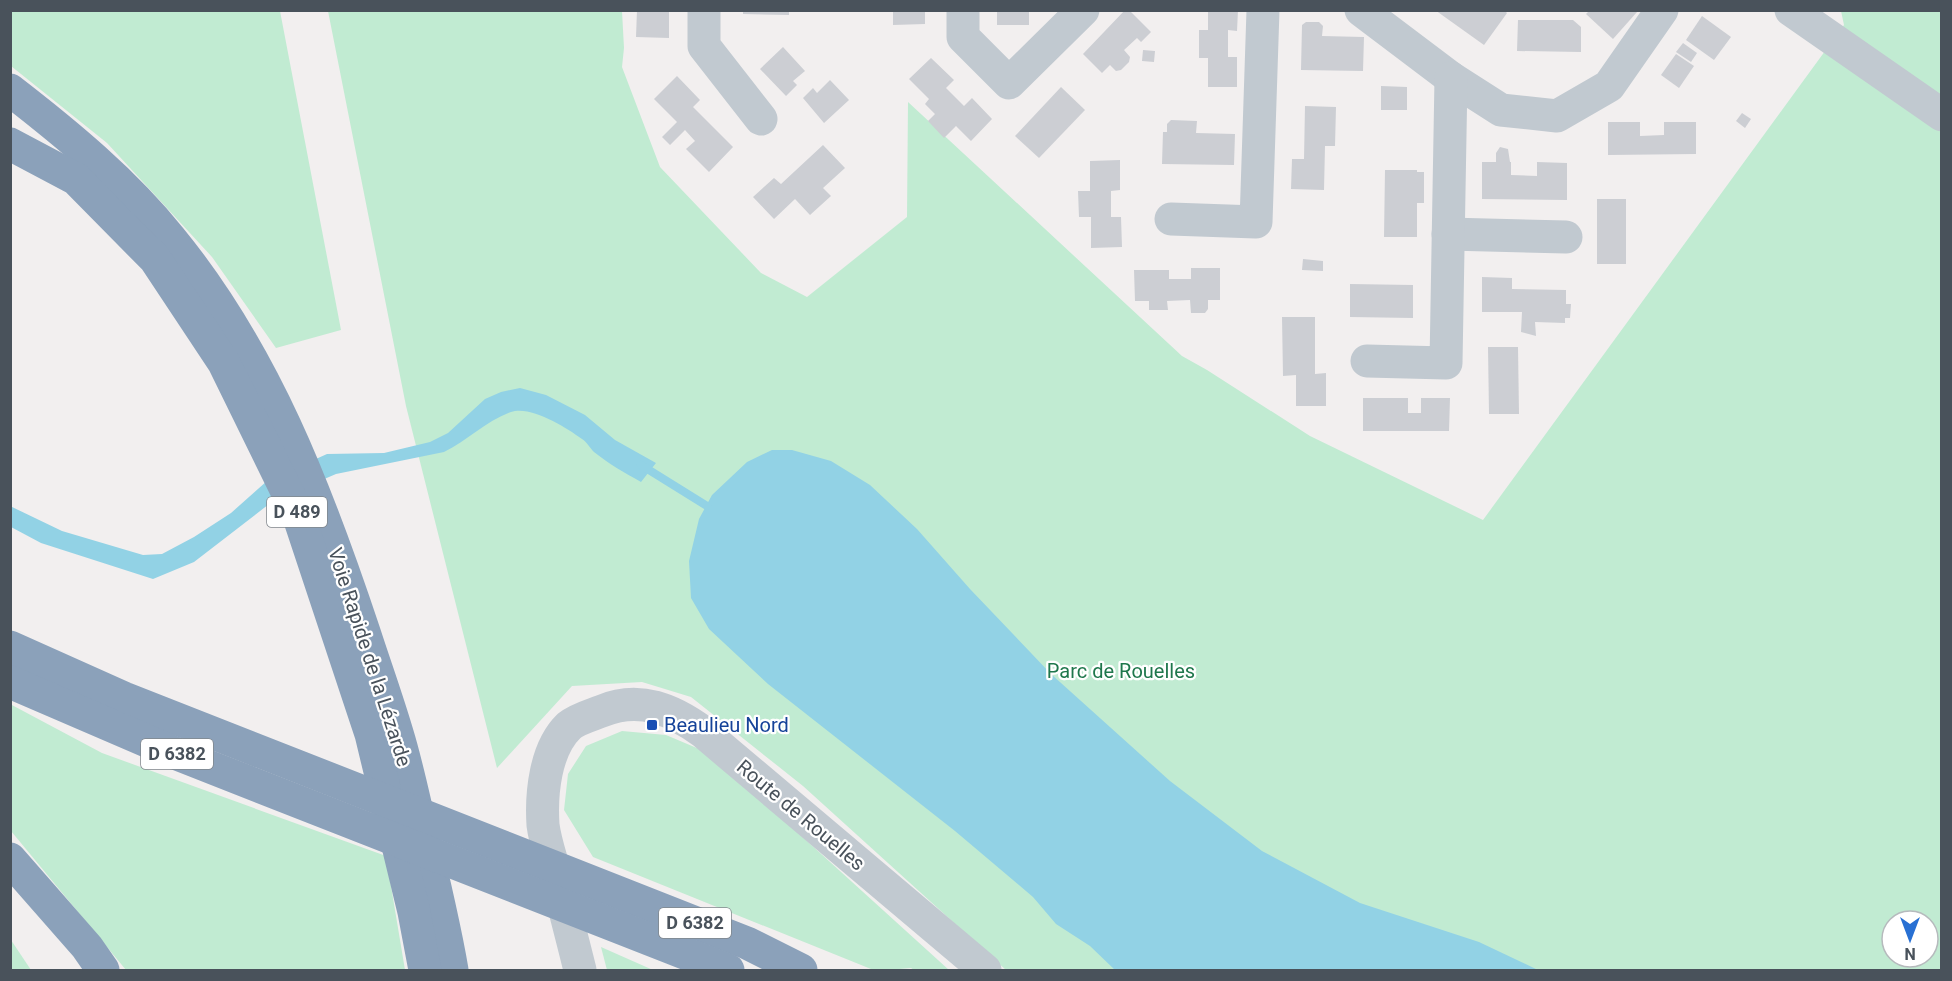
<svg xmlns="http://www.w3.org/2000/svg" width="1952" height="981" font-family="Roboto,sans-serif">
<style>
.green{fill:#c1ebd2;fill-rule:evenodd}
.water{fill:#92d2e5}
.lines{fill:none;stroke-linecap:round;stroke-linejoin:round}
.stream{stroke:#92d2e5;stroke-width:8}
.building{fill:#ccced3}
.minor{stroke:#c1c9d0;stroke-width:33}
.highway{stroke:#8ba1ba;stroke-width:33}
.transit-dot{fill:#1a4fb4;stroke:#fff;stroke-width:2}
.labels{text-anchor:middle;stroke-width:4.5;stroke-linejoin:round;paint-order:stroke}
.shield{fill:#fff;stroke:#80868c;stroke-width:1.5}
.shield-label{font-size:18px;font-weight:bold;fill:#49525b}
.street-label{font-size:20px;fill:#49525b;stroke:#fff}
.park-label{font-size:20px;fill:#1f774c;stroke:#fff}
.transit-label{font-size:20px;fill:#164399;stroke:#fff;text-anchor:start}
</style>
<rect width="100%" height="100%" fill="#f2efef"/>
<g class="green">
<path d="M 10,11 L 280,11 L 341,330 L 276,348 L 212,257 L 107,143 L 11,66 Z"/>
<path d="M 328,11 L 622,11 L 624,48 L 622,67 L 660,167 L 761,273 L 807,297 L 907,217 L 908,102 L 1182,356 L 1207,370 L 1310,436 L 1483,520 L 1844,25 L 1841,11 L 1941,11 L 1941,970 L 1006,970 L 803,786 L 691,697 L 642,682 L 572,686 L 497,768 L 406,406 ZM 1892,921 L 1928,921 L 1928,957 L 1892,957 Z"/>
<path d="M 10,704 L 102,753 L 386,856 L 405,970 L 126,970 L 11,831 Z"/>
<path d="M 622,731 L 666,735 L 711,754 L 949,970 L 914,970 L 911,968 L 888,970 L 871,969 L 593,857 L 564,810 L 568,774 L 586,746 Z"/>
<path d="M 10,940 L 11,940 L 31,970 L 11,970 Z"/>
<path d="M 601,947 L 653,970 L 607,970 Z"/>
</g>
<g class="water">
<path d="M 520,388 L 546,395 L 585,415 L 615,440 L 656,463 L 641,482 C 625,473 609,464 594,452 C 590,448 587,442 582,439 C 566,427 530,405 511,412 C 486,421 467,441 444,452 L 336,474 L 273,501 L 194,562 L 153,579 L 41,543 L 11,527 L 10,506 L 62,531 L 143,555 L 162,554 L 194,537 L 231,513 L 267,481 L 327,454 L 384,453 L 430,442 L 448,433 L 485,399 L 501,392 Z"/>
<path d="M 772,450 L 792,450 L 831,461 L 870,485 L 917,529 L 970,589 L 1051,674 L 1170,781 L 1262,851 L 1360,903 L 1479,942 L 1538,970 L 1115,970 L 1090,946 L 1056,924 L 1033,897 L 955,831 L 768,684 L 709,629 L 691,598 L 689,561 L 699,519 L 712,495 L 747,462 Z"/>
</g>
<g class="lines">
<path class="stream" d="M 641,465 L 707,506"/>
</g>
<g class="building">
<path d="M 637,10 L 669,10 L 669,38 L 636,37 Z"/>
<path d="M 743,10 L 789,10 L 789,15 L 743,14 Z"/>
<path d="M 893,10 L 925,10 L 925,24 L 893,25 Z"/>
<rect x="997" y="10" width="32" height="15"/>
<path d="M 1125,10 L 1129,10 L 1151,32 L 1141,42 L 1137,38 L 1124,50 L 1130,57 L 1129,62 L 1121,70 L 1116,71 L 1110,65 L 1102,73 L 1083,54 Z"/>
<path d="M 1208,10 L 1238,10 L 1237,31 L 1228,30 L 1228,57 L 1237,57 L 1237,87 L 1208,87 L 1208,58 L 1199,58 L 1199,30 L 1208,30 Z"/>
<path d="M 1435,10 L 1504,10 L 1507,13 L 1484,45 Z"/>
<path d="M 1590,10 L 1635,10 L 1637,12 L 1613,39 L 1586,14 Z"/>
<path d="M 1702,16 L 1731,37 L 1714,60 L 1686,40 Z"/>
<path d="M 1518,20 L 1573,20 L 1581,27 L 1581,52 L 1517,51 Z"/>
<path d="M 1306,22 L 1319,22 L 1323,26 L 1322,36 L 1364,37 L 1363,71 L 1301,70 L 1302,25 Z"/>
<path d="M 1683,43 L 1697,53 L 1691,62 L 1676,52 Z"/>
<path d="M 783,47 L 805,71 L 793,81 L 797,85 L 786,96 L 760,69 Z"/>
<path d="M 1143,50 L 1155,51 L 1154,62 L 1142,61 Z"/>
<path d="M 1676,54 L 1694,66 L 1679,88 L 1661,75 Z"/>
<path d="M 931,58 L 954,80 L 946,88 L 964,106 L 972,98 L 992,119 L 971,141 L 956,126 L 944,138 L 928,121 L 935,114 L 925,104 L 929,99 L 909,79 Z"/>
<path d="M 677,76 L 700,100 L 693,107 L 733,147 L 709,172 L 686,149 L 695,141 L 685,130 L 670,145 L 662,137 L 677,122 L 654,99 Z"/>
<path d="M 830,80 L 849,100 L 824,123 L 803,98 L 813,88 L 817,93 Z"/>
<path d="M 1381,86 L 1407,87 L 1407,110 L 1381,110 Z"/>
<path d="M 1061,87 L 1085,110 L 1039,158 L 1015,136 Z"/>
<path d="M 1305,106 L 1336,107 L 1335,146 L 1325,146 L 1324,190 L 1291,189 L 1292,159 L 1304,159 Z"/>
<path d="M 1742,113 L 1751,119 L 1745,128 L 1736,121 Z"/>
<path d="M 1171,120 L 1197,121 L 1196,133 L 1235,134 L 1234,165 L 1162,164 L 1163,132 L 1167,132 L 1167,124 Z"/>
<path d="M 1608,122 L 1640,122 L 1640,136 L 1664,135 L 1664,122 L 1696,122 L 1696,154 L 1608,155 Z"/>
<path d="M 823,145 L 845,168 L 823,188 L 831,196 L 810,215 L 795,199 L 774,219 L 753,197 L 774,178 L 781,184 Z"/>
<path d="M 1500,147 L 1508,149 L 1510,162 L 1511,162 L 1511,175 L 1537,176 L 1537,162 L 1567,163 L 1567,200 L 1482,199 L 1482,162 L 1496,162 L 1496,153 Z"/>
<path d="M 1120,160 L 1120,190 L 1111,191 L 1111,217 L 1121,217 L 1122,247 L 1091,248 L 1091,217 L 1079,217 L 1078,191 L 1090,191 L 1090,161 Z"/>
<path d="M 1385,170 L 1417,170 L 1417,172 L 1424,172 L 1424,203 L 1417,203 L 1417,237 L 1384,237 Z"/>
<rect x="1597" y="199" width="29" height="65"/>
<path d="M 1303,259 L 1323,261 L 1323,271 L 1302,270 Z"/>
<path d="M 1191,268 L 1220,268 L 1220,300 L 1208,300 L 1208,309 L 1205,313 L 1191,313 L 1190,300 L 1167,301 L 1168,310 L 1149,310 L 1149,301 L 1135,301 L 1134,270 L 1169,270 L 1169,279 L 1191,279 Z"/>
<path d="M 1482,277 L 1512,278 L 1512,289 L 1566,290 L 1566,304 L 1571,304 L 1570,318 L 1565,318 L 1565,323 L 1535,322 L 1536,336 L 1521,332 L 1522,312 L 1482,312 Z"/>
<path d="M 1350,284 L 1413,285 L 1413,318 L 1350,317 Z"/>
<path d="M 1282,317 L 1315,317 L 1315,374 L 1326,373 L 1326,406 L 1296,406 L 1296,375 L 1283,376 Z"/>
<path d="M 1488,347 L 1518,347 L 1519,414 L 1489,414 Z"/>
<path d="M 1363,398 L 1408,398 L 1408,413 L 1421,413 L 1421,398 L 1450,398 L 1449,431 L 1363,431 Z"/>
</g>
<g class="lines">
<g class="minor">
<path d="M 704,10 L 704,46 L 761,119"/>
<path d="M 963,10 L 963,37 L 1009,83 L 1083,10"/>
<path d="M 1361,10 L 1451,78 L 1501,110 L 1557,116 L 1609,86 L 1662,10"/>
<path d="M 1791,10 L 1942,115"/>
<path d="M 1171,219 L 1256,222 L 1263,10"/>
<path d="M 1448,234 L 1566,237"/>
<path d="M 1367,361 L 1446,363 L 1451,78"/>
<path d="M 580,970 C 572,938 564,906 555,873 C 551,858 545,841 543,825 C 541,794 545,749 569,726 C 577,719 592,715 602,711 C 640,695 673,710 703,732 L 985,970"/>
</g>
<g class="highway">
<path d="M 10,90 C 67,134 125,182 170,238 C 265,354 317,491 364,632 C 375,666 387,699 397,733 C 405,759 411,786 417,812 C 430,865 443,917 452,970"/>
<path d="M 10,144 L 76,179 L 155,259 L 224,363 L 298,514 L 371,734 L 414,912 L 425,970"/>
<path d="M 10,647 L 124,698 L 747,943 L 801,970"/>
<path d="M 10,682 L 177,754 L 728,970"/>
<path d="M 10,859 L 87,947 L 103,970"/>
</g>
</g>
<rect class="transit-dot" x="646" y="719" width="12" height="12" rx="3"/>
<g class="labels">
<g class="shield">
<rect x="267" y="497" width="60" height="30" rx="4.5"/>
<rect x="141" y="739" width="72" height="30" rx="4.5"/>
<rect x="659" y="908" width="72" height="30" rx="4.5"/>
</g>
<g class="shield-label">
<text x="297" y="518">D 489</text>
<text x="177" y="760">D 6382</text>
<text x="695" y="929">D 6382</text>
</g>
<g class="street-label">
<text transform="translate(370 657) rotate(72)" y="7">Voie Rapide de la Lézarde</text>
<text transform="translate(801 815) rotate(40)" y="7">Route de Rouelles</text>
</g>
<g class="park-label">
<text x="1121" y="678">Parc de Rouelles</text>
</g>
<g class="transit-label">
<text x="664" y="732">Beaulieu Nord</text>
</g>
</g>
<rect width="1952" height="981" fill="none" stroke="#49525b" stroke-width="24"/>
<g transform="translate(1910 939) rotate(180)"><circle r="28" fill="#ffffff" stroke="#b6babd" stroke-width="1.5"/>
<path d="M0-4.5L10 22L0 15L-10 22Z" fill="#2870d3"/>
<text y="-9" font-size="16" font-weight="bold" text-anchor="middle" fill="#49525b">N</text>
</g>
</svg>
